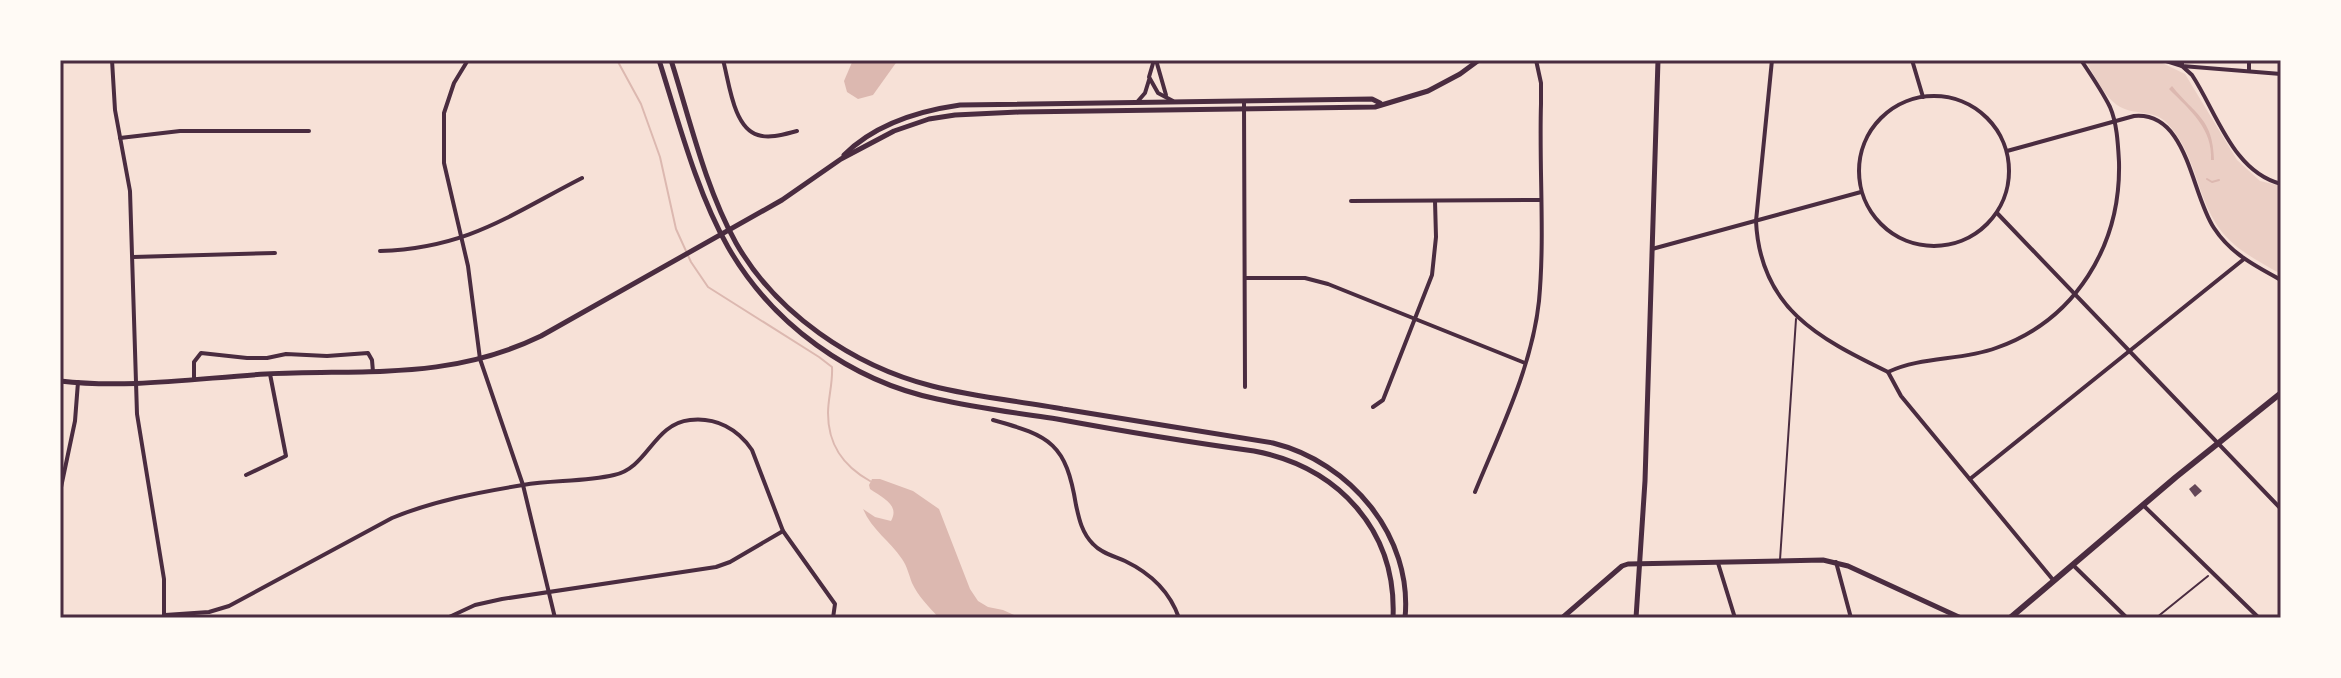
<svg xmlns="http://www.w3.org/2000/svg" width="2341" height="678" font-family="'Open Sans',sans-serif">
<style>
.green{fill:#ebcfc5}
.water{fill:#dcb8b0}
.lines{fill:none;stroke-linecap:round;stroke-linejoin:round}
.stream{stroke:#dcb8b0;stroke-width:2}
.building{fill:#644757}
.path{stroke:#4a2c40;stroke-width:2}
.service{stroke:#4a2c40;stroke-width:2}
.minor{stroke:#4a2c40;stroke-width:4}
.tertiary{stroke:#4a2c40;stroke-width:5}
.primary{stroke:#4a2c40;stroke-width:6}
.neatline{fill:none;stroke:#4a2c40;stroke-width:3}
</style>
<rect width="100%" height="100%" fill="#f7e1d7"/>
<path class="green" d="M 2085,60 L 2156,60 L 2185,74 L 2237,160 L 2260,181 L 2281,186 L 2281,274 C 2256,260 2230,247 2215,222 C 2195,188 2195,153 2167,123 C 2154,109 2132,116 2117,105 C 2103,95 2094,74 2085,60 Z"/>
<g class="water">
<path d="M 853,60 L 898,60 L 873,95 L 858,99 L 847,92 L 844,81 Z"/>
<path d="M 2172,86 C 2195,115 2213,118 2214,160 L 2211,160 C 2213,129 2190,110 2169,89 Z"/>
<path d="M 872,479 L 880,479 L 913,491 L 939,509 L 970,589 L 978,601 L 988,607 L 1003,610 L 1021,618 L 939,618 C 929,607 918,596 912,583 C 909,575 907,566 902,559 C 890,541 872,530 863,509 L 875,517 L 891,521 C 900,505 883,498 870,489 L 869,485 Z"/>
</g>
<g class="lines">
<g class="stream">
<path d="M 617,60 L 641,104 L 660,157 L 676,229 L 691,262 L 708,287 L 819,357 L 832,367 C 833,383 828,398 828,413 C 828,445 843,466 870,481"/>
<path d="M 2207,179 L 2212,182 L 2219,180"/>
</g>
</g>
<path class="building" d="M 2195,484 L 2202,491 L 2195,497 L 2189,489 Z"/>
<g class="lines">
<path class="path" d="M 2156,618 L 2208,576"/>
<path class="service" d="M 1780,560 L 1796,319"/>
<g class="minor">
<path d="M 112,60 L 115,110 L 130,191 L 137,414 L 164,579 L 164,618"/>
<path d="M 468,60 L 454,83 L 444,113 L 444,163 L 468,266 L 480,359 L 523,485 L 555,618"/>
<path d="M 723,60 C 729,81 733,128 758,135 C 770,139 785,134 797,131"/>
<path d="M 1154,60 L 1149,77 L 1158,93 L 1173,101"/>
<path d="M 1156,60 L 1166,95"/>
<path d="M 1772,60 L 1756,221 C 1760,308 1818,338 1888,372 C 1922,356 1961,361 1996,348 C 2076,320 2121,245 2119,162 C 2118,144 2117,123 2110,107 C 2102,91 2091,75 2081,60"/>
<path d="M 1912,60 L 1923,97"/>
<path d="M 2163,60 L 2182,66 L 2192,75 C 2217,113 2233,172 2281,184"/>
<path d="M 2182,60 L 2182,66 L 2281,74"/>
<path d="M 2249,71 L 2249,60"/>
<circle cx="1934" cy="171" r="75"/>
<path d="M 1138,101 L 1145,93 L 1149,80"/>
<path d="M 1244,101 L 1245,387"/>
<path d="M 120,138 L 180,131 L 309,131"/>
<path d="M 2007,151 L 2134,116 C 2188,111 2191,194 2214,228 C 2230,253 2255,266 2281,280"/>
<path d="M 1351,201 L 1540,200"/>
<path d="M 1997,213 L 2281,509"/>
<path d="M 1652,249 L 1861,192"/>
<path d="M 380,251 C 467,248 508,216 582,178"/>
<path d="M 133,257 L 275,253"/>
<path d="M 1245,278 L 1305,278 L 1328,284 L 1525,363"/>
<path d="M 1888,372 L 1901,396 L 2054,581"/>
<path d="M 194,378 L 194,362 L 201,353 L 247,358 L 267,358 L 286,354 L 327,356 L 368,353 L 372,360 L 373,372"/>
<path d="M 1373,407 L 1383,400 L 1432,275 L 1436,237 L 1435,201"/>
<path d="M 993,420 C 1051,436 1066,444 1076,505 C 1079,519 1082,533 1093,544 C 1101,553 1114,556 1125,561 C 1150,573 1170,592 1179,618"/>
<path d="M 246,475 L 286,456 L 270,374"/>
<path d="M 1970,479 L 2244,259"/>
<path d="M 60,492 L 75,421 L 78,382"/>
<path d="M 1475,492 C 1500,431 1532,367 1539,301 C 1545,236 1539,169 1541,104 L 1541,83 L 1536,60"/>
<path d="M 2143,505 L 2259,618"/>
<path d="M 1836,562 L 1851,618"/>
<path d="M 1718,563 L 1735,618"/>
<path d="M 2073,565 L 2127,618"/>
<path d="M 165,615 L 209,612 L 229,606 L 392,518 C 433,501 480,492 523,485 C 553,480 584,482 614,475 C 648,468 653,424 690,420 C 716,417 738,429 752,450 L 783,531 L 835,604 L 833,618"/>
<path d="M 447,618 L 475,605 L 502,599 L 716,567 L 730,562 L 783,531"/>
</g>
<g class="tertiary">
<path d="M 659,60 C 678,120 697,193 728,247 C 772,324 851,381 937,399 C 977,408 1017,413 1057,419 C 1122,431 1188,442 1254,451 C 1338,467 1397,530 1393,618"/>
<path d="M 671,60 C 690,120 705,187 736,243 C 776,313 853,366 932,386 C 974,397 1020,401 1063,409 C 1133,420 1203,432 1273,443 C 1350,462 1413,536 1405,618"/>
<path d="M 844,155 C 875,124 918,111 960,105 L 1372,99 L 1380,103"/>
<path d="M 60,381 C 128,389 199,378 266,374 C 365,369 448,381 541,336 L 782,200 L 841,159 L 894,131 L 929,119 L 955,115 L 1019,112 L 1375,107 L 1428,91 L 1460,74 L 1479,60"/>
<path d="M 1562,618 L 1622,566 L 1628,564 L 1823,560 L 1848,566 L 1961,618"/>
<path d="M 1636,618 L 1645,481 L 1658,60"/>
</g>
<path class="primary" d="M 2010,618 L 2176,477 L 2281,393"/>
</g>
<rect width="2341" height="678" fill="none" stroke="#fffaf5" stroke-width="124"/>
<rect x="62" y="62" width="2217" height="554" class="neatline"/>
</svg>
